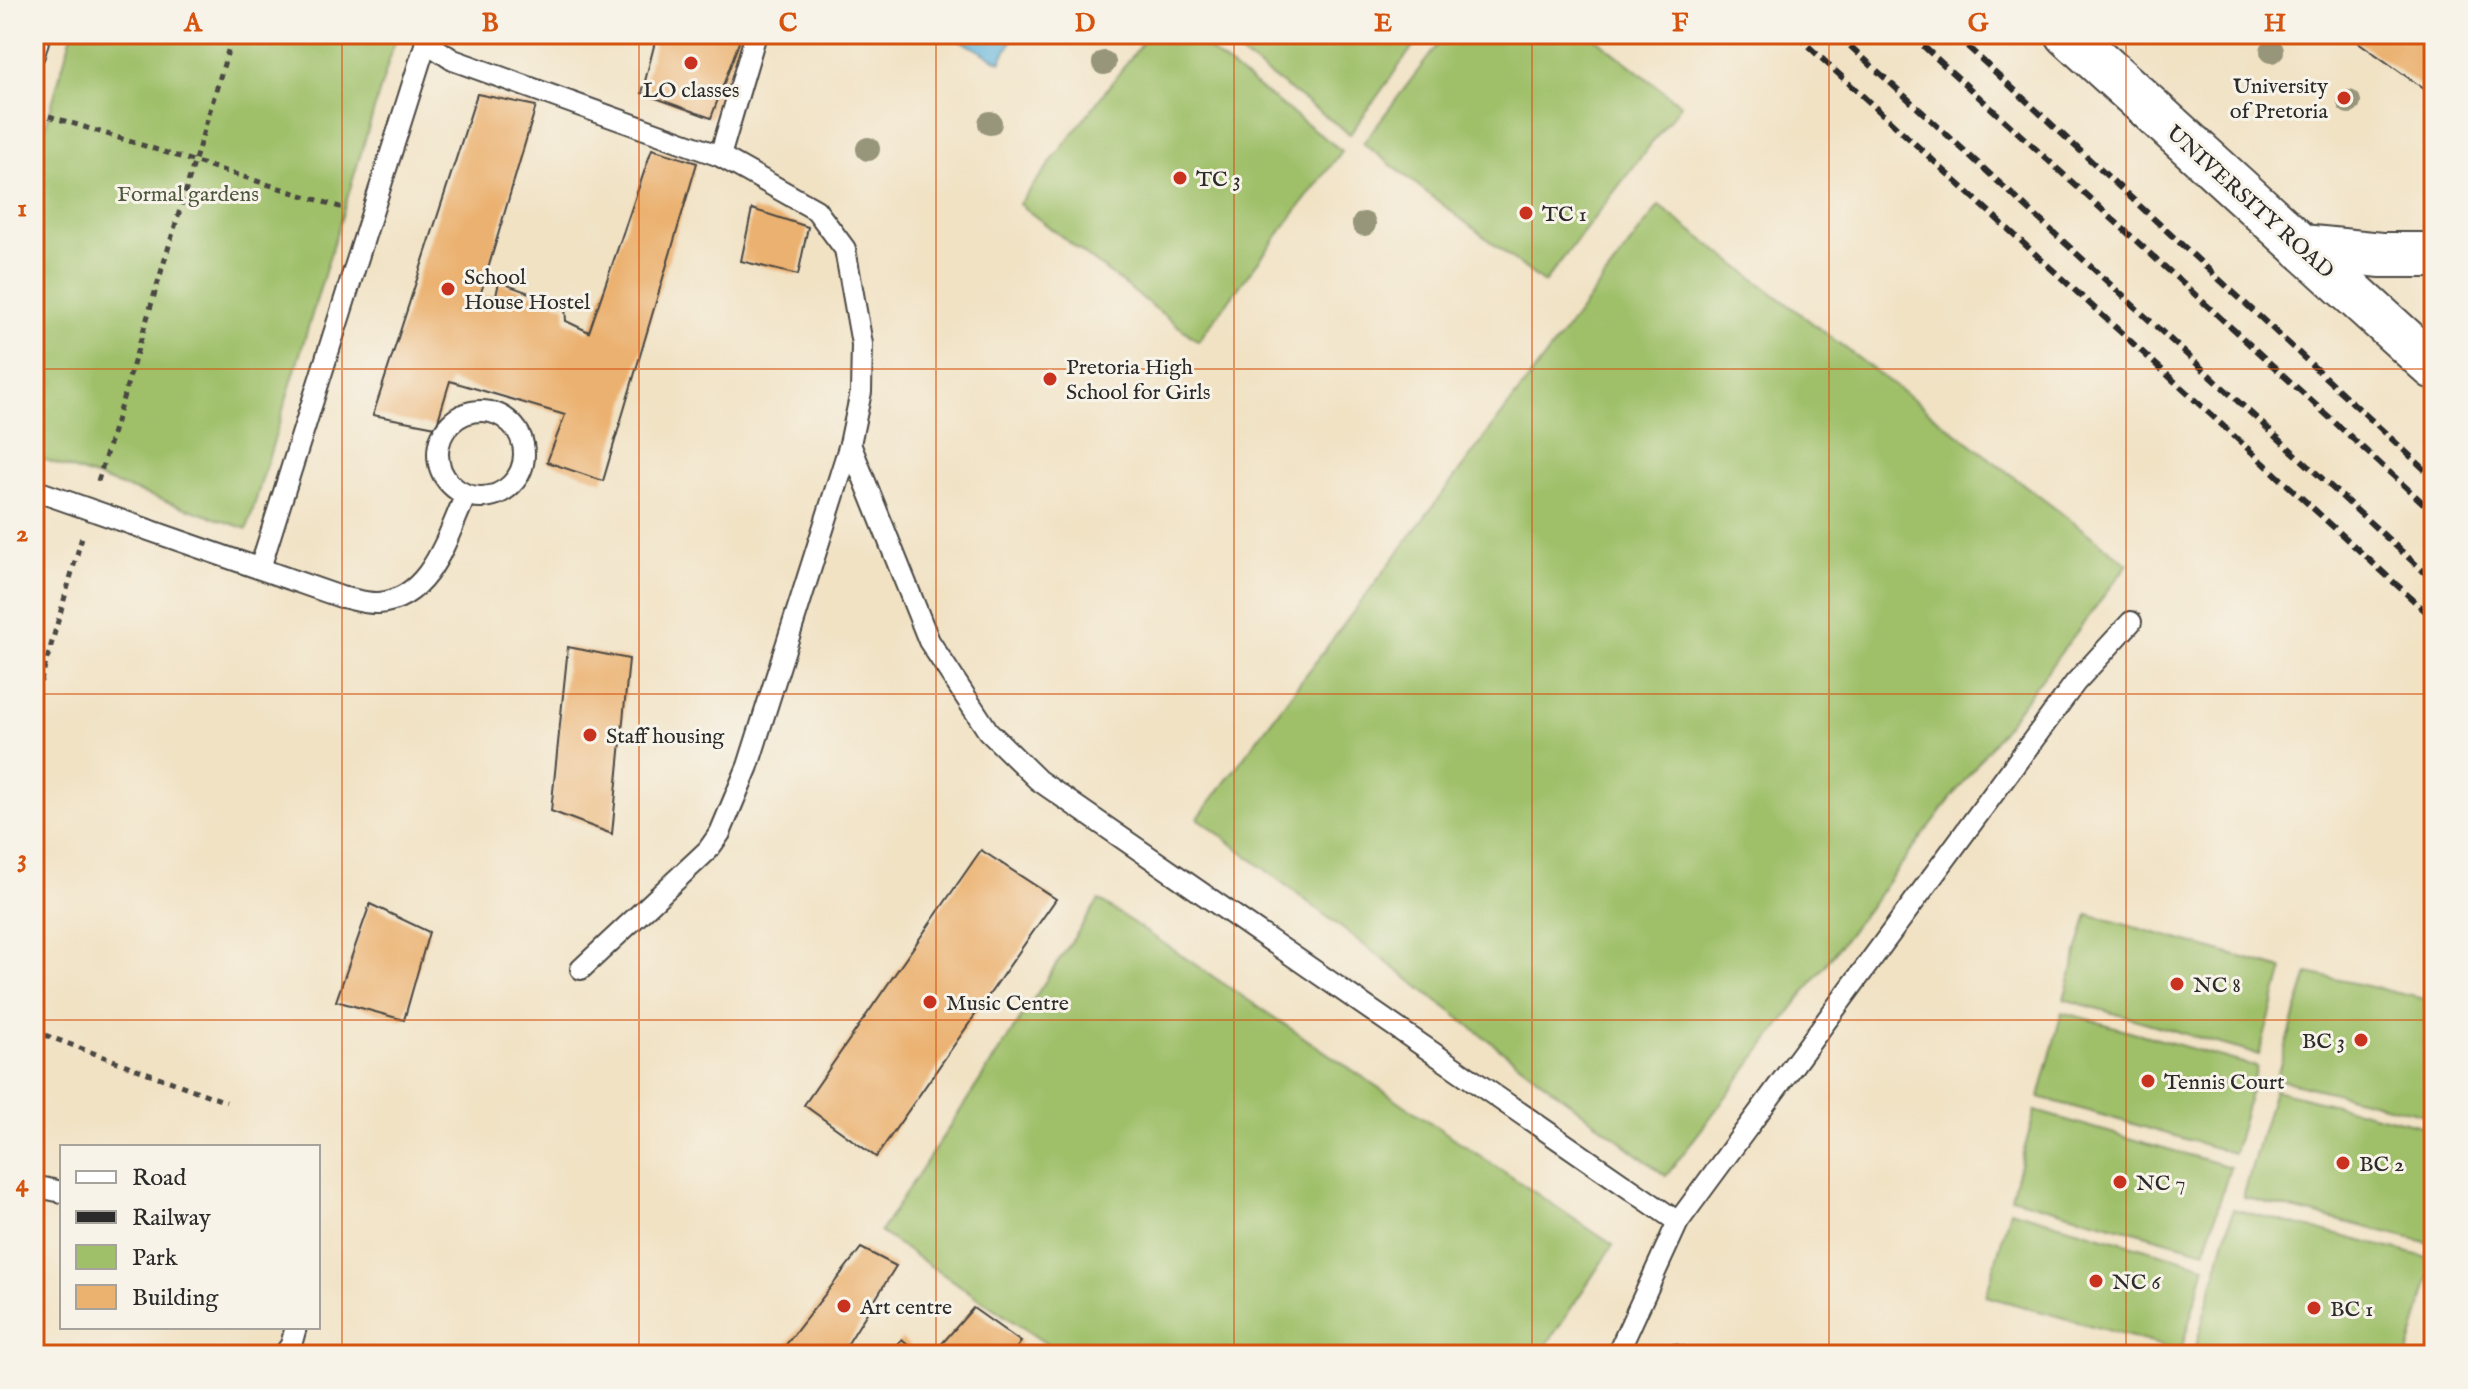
<svg xmlns="http://www.w3.org/2000/svg" width="2468" height="1389" font-family="'IM FELL English',serif">
<style>
.green{fill:#9fc069;stroke:#65764a;stroke-width:2}
.water{fill:#5fb4db;stroke:#457083;stroke-width:2}
.building{fill:#ebb16f}
.lines{fill:none;stroke-linecap:round;stroke-linejoin:round}
.service-casing{stroke:#494642;stroke-width:24}
.tertiary-casing{stroke:#494642;stroke-width:48}
.path{stroke:#494642;stroke-width:5;stroke-dasharray:6 6;stroke-linecap:butt}
.service{stroke:#fff;stroke-width:20}
.tertiary{stroke:#fff;stroke-width:44}
.rail{stroke:#2b2b2b;stroke-width:6;stroke-dasharray:12 6;stroke-linecap:butt}
.tree{fill:#97967a}
.grid{fill:none;stroke:#d5540f;stroke-width:2;stroke-opacity:0.55}
.poi-dot{fill:#c8321e;stroke:#f7f3e8;stroke-width:3}
.labels{text-anchor:middle;stroke-width:6;stroke-linejoin:round;paint-order:stroke}
.poi-label{font-size:22px;fill:#2b2b2b;stroke:#f7f3e8;text-anchor:start}
.park-label{font-size:22px;fill:#4e583e;stroke:#f7f3e8}
.street-label{font-size:22px;fill:#2b2b2b;stroke:#f7f3e8}
.neatline{fill:none;stroke:#d5540f;stroke-width:3}
.grid-label{font-size:26px;text-anchor:middle;font-weight:bold;fill:#d5540f}
</style>
<rect width="100%" height="100%" fill="#f7f3e8"/>
<filter id="ink" filterUnits="userSpaceOnUse"><feTurbulence type="fractalNoise" baseFrequency=".0125" numOctaves="2"/><feDisplacementMap in="SourceGraphic" scale="16" xChannelSelector="R" yChannelSelector="G"/><feConvolveMatrix kernelMatrix="1 2 1 2 8 2 1 2 1" color-interpolation-filters="sRGB"/></filter>
<filter id="wash" filterUnits="userSpaceOnUse"><feTurbulence type="fractalNoise" baseFrequency=".006" numOctaves="4" result="noise"/><feDisplacementMap in="SourceGraphic" scale="32" xChannelSelector="R" yChannelSelector="G"/><feGaussianBlur stdDeviation="1.8" result="paint"/><feColorMatrix in="noise" values="0 0 0 0 0 0 0 0 0 0 0 0 0 0 0 0 0 1.4 0 .05"/><feComposite in="paint" operator="in"/></filter>
<g filter="url(#wash)">
<rect width="100%" height="100%" fill="#f1e2c4"/>
<g class="green">
<path d="M 72,34 L 397,34 L 247,529 L 34,456 L 34,167 Z"/>
<path d="M 1149,34 L 1188,34 L 1342,151 L 1198,341 L 1019,204 Z"/>
<path d="M 1213,34 L 1422,34 L 1350,134 Z"/>
<path d="M 1446,34 L 1590,34 L 1681,105 L 1544,283 L 1363,143 Z"/>
<path d="M 1659,206 L 2128,564 L 1666,1176 L 1198,818 Z"/>
<path d="M 1099,900 L 1613,1245 L 1540,1355 L 1063,1355 L 880,1232 Z"/>
<path d="M 2088,914 L 2283,969 L 2259,1055 L 2064,999 Z"/>
<path d="M 2308,973 L 2434,1001 L 2434,1117 L 2276,1079 Z"/>
<path d="M 2062,1012 L 2257,1067 L 2234,1153 L 2039,1097 Z"/>
<path d="M 2274,1090 L 2434,1129 L 2434,1244 L 2243,1197 Z"/>
<path d="M 2035,1111 L 2230,1167 L 2205,1251 L 2011,1197 Z"/>
<path d="M 2233,1209 L 2434,1259 L 2408,1355 L 2202,1355 L 2194,1353 Z"/>
<path d="M 2010,1210 L 2205,1266 L 2181,1351 L 1986,1296 Z"/>
</g>
<path class="water" d="M 949,34 L 1015,34 L 1000,62 Z"/>
<g id="blocks">
<g class="building">
<path d="M 657,34 L 742,34 L 711,118 L 642,93 Z"/>
<path d="M 2347,34 L 2434,34 L 2434,96 Z"/>
<path d="M 477,94 L 536,106 L 480,296 L 496,296 L 499,282 L 565,306 L 566,321 L 589,332 L 652,149 L 697,163 L 603,481 L 547,462 L 565,415 L 450,381 L 436,427 L 373,415 Z"/>
<path d="M 752,209 L 808,227 L 798,275 L 741,261 Z"/>
<path d="M 568,647 L 629,659 L 612,834 L 551,811 Z"/>
<path d="M 981,850 L 1056,899 L 876,1157 L 804,1105 Z"/>
<path d="M 370,904 L 429,932 L 404,1020 L 336,1001 Z"/>
<path d="M 861,1248 L 896,1266 L 847,1345 L 860,1355 L 778,1355 Z"/>
<path d="M 973,1308 L 1021,1342 L 1011,1355 L 932,1355 Z"/>
<path d="M 902,1339 L 920,1355 L 888,1355 Z"/>
<path d="M 1674,1344 L 1713,1354 L 1713,1355 L 1671,1355 Z"/>
</g>
</g>
</g>
<g filter="url(#ink)">
<use href="#blocks" fill-opacity="0" stroke="#494642" stroke-width="2"/>
<g class="lines">
<defs>
<g id="service">
<path d="M 423,34 L 426,42 L 453,60 L 720,156 L 816,210 L 845,249 L 862,344 L 861,392 L 850,444 L 748,766 L 720,833 L 708,850 L 581,969"/>
<path d="M 34,55 L 40,34"/>
<path d="M 720,156 L 756,34"/>
<circle cx="481" cy="454" r="43"/>
<path d="M 850,444 L 929,641 L 988,731 L 1038,780 L 1678,1222"/>
<path d="M 34,490 L 341,597 C 353,599 367,604 379,603 C 432,598 447,535 466,495"/>
<path d="M 260,568 L 426,42"/>
<path d="M 34,1186 L 62,1192"/>
<path d="M 284,1355 L 291,1345 L 296,1327"/>
<path d="M 1617,1355 L 1678,1222 L 2075,683 L 2131,622"/>
</g>
<g id="tertiary">
<path d="M 2068,34 L 2434,367"/>
<path d="M 2302,247 L 2382,255 L 2434,255"/>
</g>
</defs>
<use href="#service" class="service-casing"/>
<use href="#tertiary" class="tertiary-casing"/>
<g class="path">
<path d="M 49,116 L 343,208"/>
<path d="M 98,481 L 233,34"/>
<path d="M 34,705 L 82,537"/>
<path d="M 34,1031 L 226,1102"/>
</g>
<use href="#service" class="service"/>
<use href="#tertiary" class="tertiary"/>
<g class="rail">
<path d="M 1795,34 L 2434,619"/>
<path d="M 1837,34 L 2434,581"/>
<path d="M 1910,34 L 2434,513"/>
<path d="M 1954,34 L 2434,478"/>
</g>
</g>
<g class="tree">
<circle cx="2272" cy="51" r="12"/>
<circle cx="1104" cy="63" r="12"/>
<circle cx="2349" cy="102" r="12"/>
<circle cx="990" cy="123" r="12"/>
<circle cx="868" cy="149" r="12"/>
<circle cx="1364" cy="224" r="12"/>
</g>
</g>
<path class="grid" d="M 342,34 L 342,1355M 639,34 L 639,1355M 936,34 L 936,1355M 1234,34 L 1234,1355M 1532,34 L 1532,1355M 1829,34 L 1829,1355M 2126,34 L 2126,1355M 34,369 L 2434,369M 34,694 L 2434,694M 34,1020 L 2434,1020"/>
<g class="poi-dot">
<circle cx="691" cy="63" r="8"/>
<circle cx="2344" cy="98" r="8"/>
<circle cx="1180" cy="178" r="8"/>
<circle cx="1526" cy="213" r="8"/>
<circle cx="448" cy="289" r="8"/>
<circle cx="1050" cy="379" r="8"/>
<circle cx="590" cy="735" r="8"/>
<circle cx="2177" cy="984" r="8"/>
<circle cx="930" cy="1002" r="8"/>
<circle cx="2361" cy="1040" r="8"/>
<circle cx="2148" cy="1081" r="8"/>
<circle cx="2343" cy="1163" r="8"/>
<circle cx="2120" cy="1182" r="8"/>
<circle cx="2096" cy="1281" r="8"/>
<circle cx="844" cy="1306" r="8"/>
<circle cx="2314" cy="1308" r="8"/>
</g>
<g class="labels">
<g class="poi-label">
<text x="2328" y="93" text-anchor="end">University<tspan x="2328" dy="25">of Pretoria</tspan></text>
<text x="691" y="97" text-anchor="middle">LO classes</text>
<text x="1196" y="186">TC 3</text>
<text x="1542" y="221">TC 1</text>
<text x="464" y="284">School<tspan x="464" dy="25">House Hostel</tspan></text>
<text x="1066" y="374">Pretoria High<tspan x="1066" dy="25">School for Girls</tspan></text>
<text x="606" y="743">Staff housing</text>
<text x="2193" y="992">NC 8</text>
<text x="946" y="1010">Music Centre</text>
<text x="2345" y="1048" text-anchor="end">BC 3</text>
<text x="2164" y="1089">Tennis Court</text>
<text x="2359" y="1171">BC 2</text>
<text x="2136" y="1190">NC 7</text>
<text x="2112" y="1289">NC 6</text>
<text x="860" y="1314">Art centre</text>
<text x="2330" y="1316">BC 1</text>
</g>
<g class="park-label">
<text x="188" y="201">Formal gardens</text>
</g>
<g class="street-label">
<text transform="translate(2251 201) rotate(42)" y="8">UNIVERSITY ROAD</text>
</g>
</g>
<rect width="2468" height="1389" fill="none" stroke="#f7f3e8" stroke-width="88"/>
<rect x="60" y="1145" width="260" height="184" fill="#f7f3e8" stroke="#a5a39c" stroke-width="2"/>
<rect x="76" y="1171" width="40" height="12" fill="#ffffff" stroke="#a5a39c" stroke-width="2"/>
<text x="132" y="1185" font-size="24" fill="#2b2b2b">Road</text>
<rect x="76" y="1211" width="40" height="12" fill="#2b2b2b" stroke="#a5a39c" stroke-width="2"/>
<text x="132" y="1225" font-size="24" fill="#2b2b2b">Railway</text>
<rect x="76" y="1245" width="40" height="24" fill="#9fc069" stroke="#a5a39c" stroke-width="2"/>
<text x="132" y="1265" font-size="24" fill="#2b2b2b">Park</text>
<rect x="76" y="1285" width="40" height="24" fill="#ebb16f" stroke="#a5a39c" stroke-width="2"/>
<text x="132" y="1305" font-size="24" fill="#2b2b2b">Building</text>
<rect x="44" y="44" width="2380" height="1301" class="neatline"/>
<g class="grid-label">
<text x="193" y="31">A</text>
<text x="490" y="31">B</text>
<text x="788" y="31">C</text>
<text x="1085" y="31">D</text>
<text x="1383" y="31">E</text>
<text x="1680" y="31">F</text>
<text x="1978" y="31">G</text>
<text x="2275" y="31">H</text>
<text x="22" y="216">1</text>
<text x="22" y="541">2</text>
<text x="22" y="866">3</text>
<text x="22" y="1191">4</text>
</g>
</svg>
